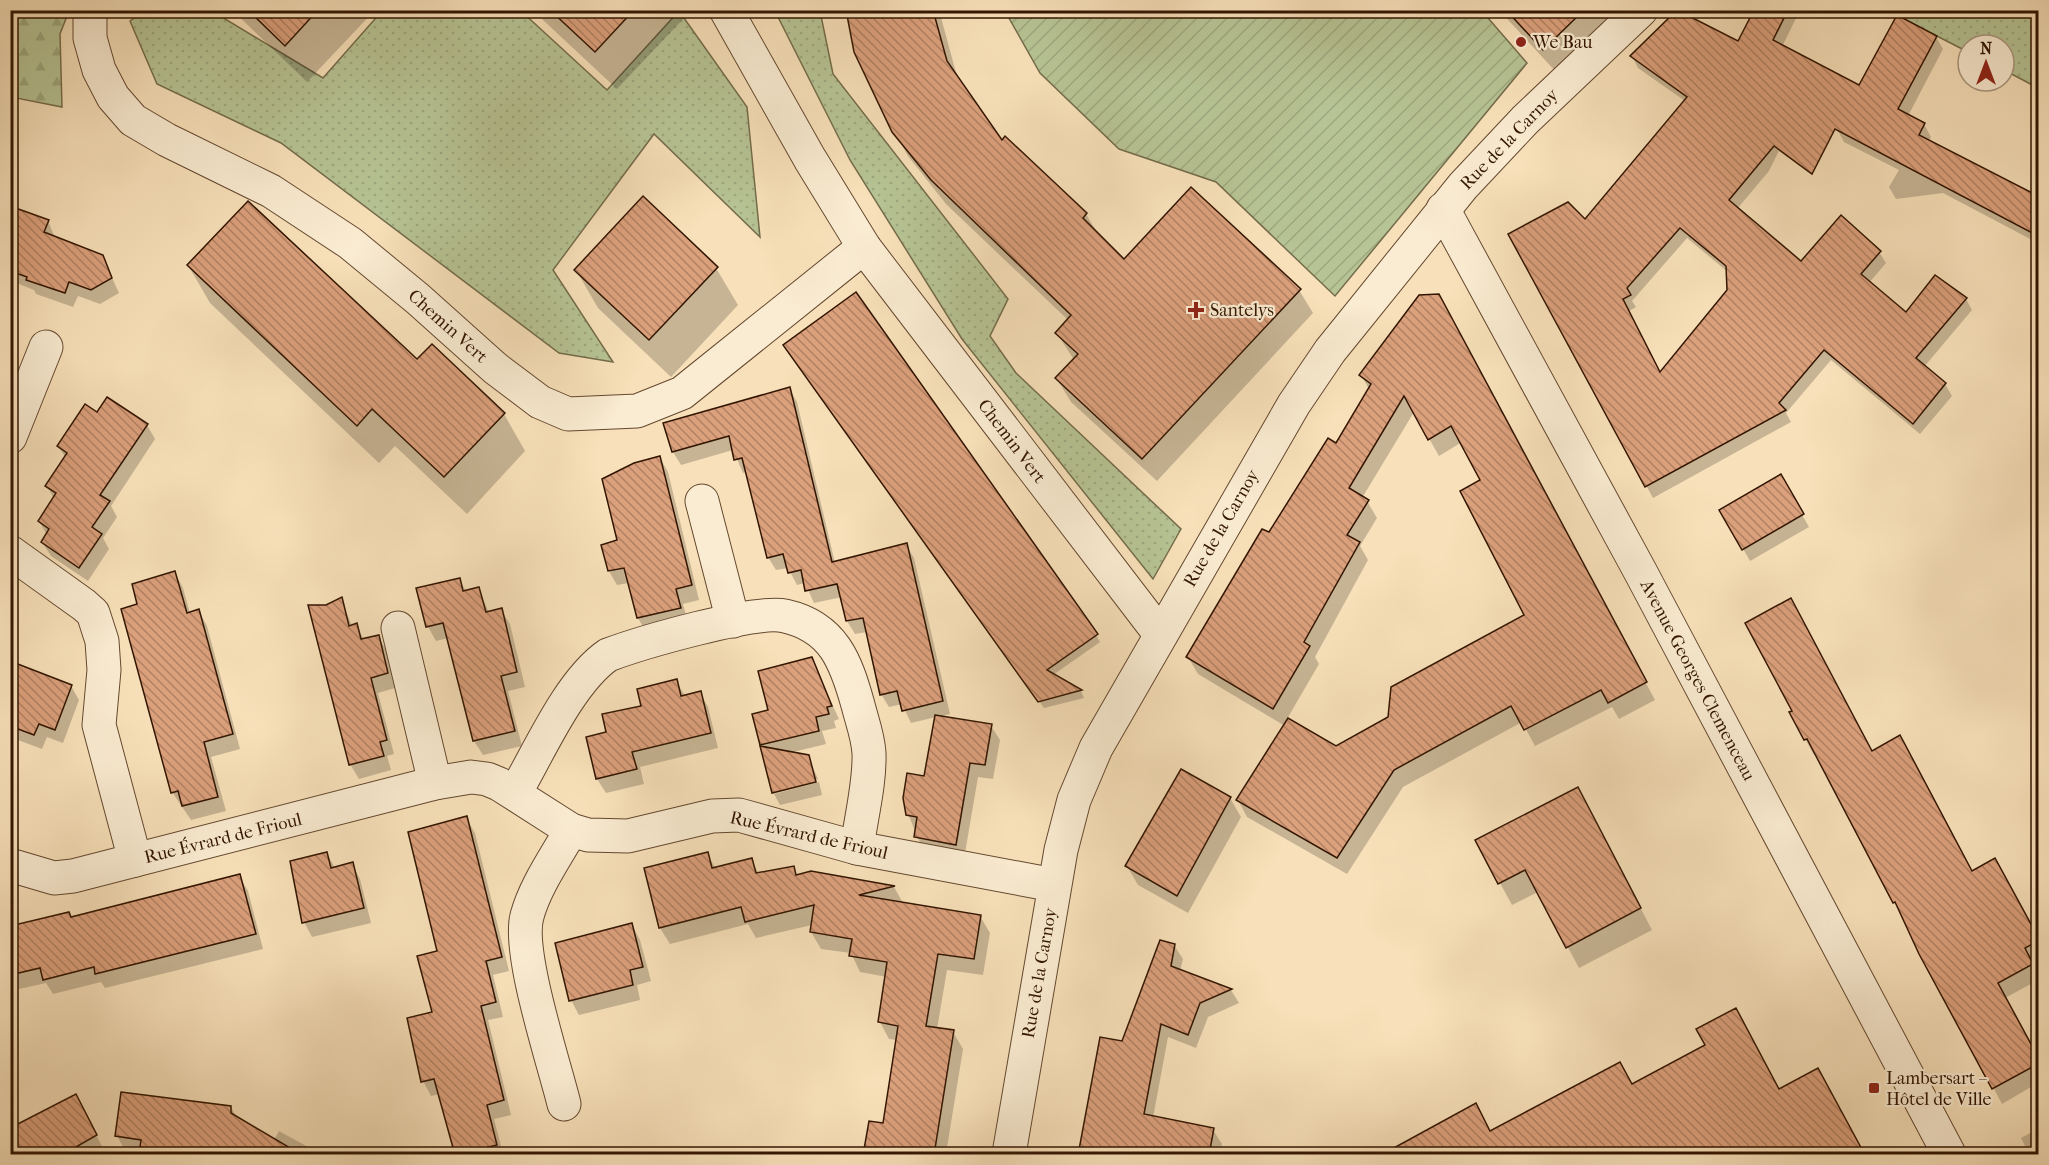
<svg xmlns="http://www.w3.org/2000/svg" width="2049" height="1165" font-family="'IM FELL French Canon',serif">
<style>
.grass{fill:url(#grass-dots);stroke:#746c4b;stroke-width:1.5}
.forest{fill:url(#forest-firs);stroke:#746c4b;stroke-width:1.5}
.garden{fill:url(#garden-furrows);stroke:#746c4b;stroke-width:1.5}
.shadow{fill:#0003;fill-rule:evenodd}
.building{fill:url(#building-back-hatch);stroke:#321501;stroke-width:1.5;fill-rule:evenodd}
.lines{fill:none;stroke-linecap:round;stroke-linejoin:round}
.minor-casing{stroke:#64482f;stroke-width:35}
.tertiary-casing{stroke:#64482f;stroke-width:35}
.minor{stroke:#faecd2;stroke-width:33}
.tertiary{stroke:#faecd2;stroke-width:33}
.poi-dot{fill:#8f2418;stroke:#faecd2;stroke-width:2}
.labels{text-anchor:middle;stroke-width:4.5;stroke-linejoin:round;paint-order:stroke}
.poi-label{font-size:18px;fill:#321501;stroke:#faecd2;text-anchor:start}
.street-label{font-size:18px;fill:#321501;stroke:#faecd2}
</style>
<defs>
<pattern id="grass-dots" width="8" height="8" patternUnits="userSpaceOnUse" patternTransform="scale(1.5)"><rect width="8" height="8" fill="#b7c495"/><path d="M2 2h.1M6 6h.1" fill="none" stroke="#9ea87f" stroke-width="1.8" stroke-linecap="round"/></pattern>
<pattern id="forest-firs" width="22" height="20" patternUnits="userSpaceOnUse" patternTransform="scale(1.5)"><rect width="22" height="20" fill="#b7c495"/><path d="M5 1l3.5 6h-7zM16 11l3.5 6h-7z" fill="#9ea87f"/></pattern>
<pattern id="garden-furrows" width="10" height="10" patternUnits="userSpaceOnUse" patternTransform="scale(1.5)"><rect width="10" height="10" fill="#b7c495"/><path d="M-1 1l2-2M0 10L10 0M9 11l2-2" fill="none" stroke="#9ea87f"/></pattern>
<pattern id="building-back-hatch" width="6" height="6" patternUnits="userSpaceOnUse" patternTransform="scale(1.5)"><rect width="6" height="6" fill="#dba07c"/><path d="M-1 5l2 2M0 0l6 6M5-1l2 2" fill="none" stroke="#b28163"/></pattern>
</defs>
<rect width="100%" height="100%" fill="#f8e1ba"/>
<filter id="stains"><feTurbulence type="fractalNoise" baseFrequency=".00333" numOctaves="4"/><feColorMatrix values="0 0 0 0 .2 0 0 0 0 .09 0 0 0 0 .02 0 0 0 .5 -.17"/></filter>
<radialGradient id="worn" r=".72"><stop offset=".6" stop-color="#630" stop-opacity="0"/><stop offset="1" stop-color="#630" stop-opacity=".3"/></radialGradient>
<g class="grass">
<path d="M 145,11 L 212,11 L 323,78 L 382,11 L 521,11 L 607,90 L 679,11 L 747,107 L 760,237 L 654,134 L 553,270 L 613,362 L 559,353 L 281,143 L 157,84 L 130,21 Z"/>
<path d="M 775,11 L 820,11 L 833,74 L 1008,299 L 990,336 L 1016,373 L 1181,529 L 1153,579 L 962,339 L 850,160 Z"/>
<path d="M 1888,11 L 2038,11 L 2038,88 L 2004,70 L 2004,45 L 1968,45 L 1968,52 Z"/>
</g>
<path class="forest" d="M 10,11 L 69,11 L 60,34 L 62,107 L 11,97 Z"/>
<path class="garden" d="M 1005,11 L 1482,11 L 1527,63 L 1335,296 L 1216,182 L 1119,149 L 1040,73 Z"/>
<g class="shadow">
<path d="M 232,10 L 375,10 L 307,82 Z"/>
<path d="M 538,10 L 681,10 L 685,17 L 617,89 L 543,20 Z"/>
<path d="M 847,10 L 939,10 L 958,80 L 1001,142 L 1005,138 L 1086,214 L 1099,236 L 1124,261 L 1299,290 L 1313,313 L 1157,481 L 1071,402 L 1057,379 L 1074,360 L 1057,333 L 1068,320 L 946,204 L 908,156 L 894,131 Z"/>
<path d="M 1499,10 L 1622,10 L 1557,73 Z"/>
<path d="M 1756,10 L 1800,10 L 1782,47 L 1817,73 L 1769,171 L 1737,209 L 1802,263 L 1879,252 L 1886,263 L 1869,283 L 1906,314 L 1966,299 L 1972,310 L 1924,367 L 1945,384 L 1952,396 L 1920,434 L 1831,360 L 1786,413 L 1791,422 L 1653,498 L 1510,235 L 1586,221 L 1685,101 L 1638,68 L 1632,56 L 1738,43 ZM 1687,238 L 1728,272 L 1729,290 L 1661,374 L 1629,311 L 1636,307 L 1632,301 Z"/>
<path d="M 1936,37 L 1943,49 L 1908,116 L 1924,124 L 1931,137 L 1929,141 L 2038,198 L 2038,243 L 1943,193 L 1896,199 L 1889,187 L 1899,170 L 1844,142 L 1837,129 Z"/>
<path d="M 10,207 L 48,221 L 55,238 L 102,256 L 119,293 L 100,304 L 78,296 L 73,307 L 36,294 L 34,290 L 14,282 L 10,277 Z"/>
<path d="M 188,265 L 417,361 L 504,414 L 525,451 L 467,514 L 395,446 L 379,463 L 210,303 Z"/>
<path d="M 716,268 L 738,305 L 671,377 L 598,308 L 576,270 Z"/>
<path d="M 1448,312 L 1655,700 L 1619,719 L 1612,707 L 1535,746 L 1522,722 L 1403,787 L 1347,874 L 1247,817 L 1238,800 L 1285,726 L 1198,674 L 1188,657 L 1269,534 L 1336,445 L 1369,389 L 1361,375 ZM 1414,412 L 1439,456 L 1462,442 L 1482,480 L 1526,616 L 1390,718 L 1336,748 L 1287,719 L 1319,664 L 1315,657 L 1368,560 L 1360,546 L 1377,518 L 1367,501 L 1362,498 Z"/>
<path d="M 789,352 L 1096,635 L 1100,642 L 1053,675 L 1081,691 L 1084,698 L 1044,708 Z"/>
<path d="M 789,388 L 797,402 L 835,563 L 906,545 L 914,558 L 950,714 L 938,717 L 991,726 L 1000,740 L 993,779 L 978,777 L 964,859 L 924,852 L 908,814 L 925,778 L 936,717 L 911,723 L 902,704 L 889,707 L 881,694 L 867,632 L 855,634 L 847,621 L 842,597 L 814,603 L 805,583 L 797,585 L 788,568 L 776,570 L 768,557 L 747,472 L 743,473 L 733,450 L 681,465 L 673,452 L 665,424 Z"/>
<path d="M 97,414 L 147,425 L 155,439 L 111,506 L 117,517 L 103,538 L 109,549 L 88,581 L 51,556 L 42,542 L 47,535 L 39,521 L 54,499 L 47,486 L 66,458 L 58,446 Z"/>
<path d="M 660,458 L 668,472 L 699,600 L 683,604 L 688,623 L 646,632 L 638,618 L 629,583 L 617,585 L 609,571 L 619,542 Z"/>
<path d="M 1780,476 L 1809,527 L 1750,561 L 1721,510 Z"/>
<path d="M 175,573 L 183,588 L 190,613 L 199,611 L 207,626 L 240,749 L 211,757 L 226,811 L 191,820 L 172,792 L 139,605 Z"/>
<path d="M 459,579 L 466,591 L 479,589 L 489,613 L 501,610 L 510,624 L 525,687 L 508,691 L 522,746 L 483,755 L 474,741 L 448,638 L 436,641 L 428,627 Z"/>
<path d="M 341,599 L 352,626 L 356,625 L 364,640 L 378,637 L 387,651 L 395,688 L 378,693 L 394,754 L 387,756 L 391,770 L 359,779 L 350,764 L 327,606 Z"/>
<path d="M 811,659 L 839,719 L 834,721 L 836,728 L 822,731 L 826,744 L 789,753 L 808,757 L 818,779 L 774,791 L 774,794 L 819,782 L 822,795 L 780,805 L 773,792 L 761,744 L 770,711 Z"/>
<path d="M 10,663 L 71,686 L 79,700 L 63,743 L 47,737 L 42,749 L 10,737 Z"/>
<path d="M 676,681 L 685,696 L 700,693 L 708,707 L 718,748 L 640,767 L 644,784 L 606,793 L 597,779 L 588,738 L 608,733 Z"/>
<path d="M 1791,713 L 1872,753 L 1972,873 L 2003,875 L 2038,940 L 2038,960 L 2032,964 L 2038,980 L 2005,998 L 2038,1059 L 2038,1083 L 2002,1104 L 1816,754 L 1814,755 Z"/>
<path d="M 1578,789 L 1652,930 L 1579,968 L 1538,892 L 1512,905 L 1477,841 Z"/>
<path d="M 1230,798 L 1241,817 L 1188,913 L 1138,885 L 1127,866 Z"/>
<path d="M 466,818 L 475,833 L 509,971 L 493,975 L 503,1017 L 488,1020 L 511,1115 L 494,1119 L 503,1154 L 457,1154 L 440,1094 L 431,1096 L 423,1081 L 434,1013 L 439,952 Z"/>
<path d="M 327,854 L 335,868 L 352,864 L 360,879 L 371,923 L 312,937 L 304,922 Z"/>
<path d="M 707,854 L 716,869 L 751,860 L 759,874 L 793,868 L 798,876 L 811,873 L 894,887 L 903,903 L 980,916 L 990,933 L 983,975 L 947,970 L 937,1029 L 953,1032 L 963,1049 L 946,1154 L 865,1154 L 884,1125 L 898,1040 L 889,1039 L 880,1022 L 887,977 L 860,972 L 851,953 L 821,949 L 811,932 L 812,925 L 756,938 L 748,924 L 670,944 L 660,928 Z"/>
<path d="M 239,876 L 248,891 L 263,949 L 105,988 L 101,982 L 53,994 L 46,983 L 10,991 L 10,924 L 12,927 L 72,918 Z"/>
<path d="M 632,925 L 640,940 L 651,981 L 637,985 L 640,1000 L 579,1015 L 571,1000 Z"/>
<path d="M 1174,945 L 1183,959 L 1180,971 L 1231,990 L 1239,1003 L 1208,1017 L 1196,1048 L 1168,1037 L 1153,1118 L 1213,1130 L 1222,1144 L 1219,1154 L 1079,1154 L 1123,1043 Z"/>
<path d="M 231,1107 L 237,1118 L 274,1140 L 279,1131 L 321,1154 L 146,1154 L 125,1150 L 117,1136 Z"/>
<path d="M 83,1110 L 104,1150 L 95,1154 L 10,1154 Z"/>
<path d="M 2038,1129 L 2038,1154 L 2029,1154 L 2021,1138 Z"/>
</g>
<g class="building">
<path d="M 248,10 L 318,10 L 285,46 Z"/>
<path d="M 550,10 L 634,10 L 595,52 Z"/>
<path d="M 846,10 L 933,10 L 947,61 L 1002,140 L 1005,136 L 1087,213 L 1083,218 L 1124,259 L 1191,187 L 1301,289 L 1142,459 L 1055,378 L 1078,354 L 1055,333 L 1071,315 L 931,180 L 892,132 L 854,52 Z"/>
<path d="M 1506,10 L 1584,10 L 1543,50 Z"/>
<path d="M 1677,10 L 1738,41 L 1754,10 L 1788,10 L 1773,40 L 1859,85 L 1897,15 L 1937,36 L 1898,109 L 1925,123 L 1919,135 L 2038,196 L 2038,236 L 1835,129 L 1812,174 L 1774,146 L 1729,200 L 1801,261 L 1841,215 L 1881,251 L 1861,274 L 1906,312 L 1935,275 L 1967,298 L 1916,358 L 1946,383 L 1913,424 L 1824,350 L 1779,403 L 1786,410 L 1645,487 L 1508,234 L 1568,202 L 1585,219 L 1687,97 L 1630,56 ZM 1680,228 L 1726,266 L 1727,290 L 1660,372 L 1623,299 L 1631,295 L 1627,288 Z"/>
<path d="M 643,196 L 718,267 L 649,340 L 574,270 Z"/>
<path d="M 248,201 L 417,359 L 432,344 L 505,413 L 444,477 L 372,409 L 357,426 L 187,265 Z"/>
<path d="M 10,206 L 49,220 L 44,232 L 103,255 L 112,278 L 91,290 L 69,282 L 65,293 L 26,280 L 27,277 L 10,271 Z"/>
<path d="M 856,292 L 1098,634 L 1047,670 L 1082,690 L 1038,702 L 783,345 Z"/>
<path d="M 1439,294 L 1647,682 L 1608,703 L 1601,690 L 1524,730 L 1511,706 L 1394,770 L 1337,858 L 1236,800 L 1288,718 L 1336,746 L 1388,717 L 1391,687 L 1524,615 L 1460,491 L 1480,480 L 1451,426 L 1428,440 L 1404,396 L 1349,488 L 1369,500 L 1347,535 L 1360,542 L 1304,642 L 1310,646 L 1273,709 L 1186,657 L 1262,529 L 1269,532 L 1328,438 L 1336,443 L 1371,384 L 1359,375 L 1419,295 Z"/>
<path d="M 790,387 L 832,562 L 907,543 L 943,701 L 902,711 L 897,691 L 880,695 L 863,618 L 846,621 L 837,584 L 805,591 L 801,570 L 788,573 L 783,554 L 767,558 L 742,458 L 734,460 L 729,436 L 672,452 L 663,423 Z"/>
<path d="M 107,397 L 148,424 L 100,495 L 110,501 L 92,527 L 102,534 L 79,568 L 41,542 L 49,529 L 38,521 L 56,493 L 45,486 L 67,453 L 57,446 L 85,404 L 97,412 Z"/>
<path d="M 660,456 L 692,585 L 676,589 L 681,608 L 637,618 L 624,568 L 608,571 L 601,545 L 617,540 L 602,479 L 634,463 Z"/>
<path d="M 1781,474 L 1804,514 L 1742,550 L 1719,510 Z"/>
<path d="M 175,571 L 187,613 L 199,609 L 233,734 L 204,742 L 218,797 L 182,806 L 178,791 L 171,793 L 121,609 L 137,604 L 132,584 Z"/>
<path d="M 460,578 L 463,591 L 479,587 L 486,612 L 502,608 L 517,672 L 501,676 L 515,731 L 473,741 L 443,623 L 426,627 L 416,588 Z"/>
<path d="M 342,597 L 349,626 L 357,623 L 361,639 L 379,635 L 388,673 L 371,678 L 387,740 L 380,742 L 384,756 L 349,765 L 308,605 L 326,605 Z"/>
<path d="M 1791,598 L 1872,751 L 1900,735 L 1972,871 L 1995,858 L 2038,937 L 2038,941 L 2025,948 L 2033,964 L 1998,983 L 2038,1057 L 2038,1064 L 1992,1089 L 1919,954 L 1895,902 L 1893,903 L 1807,739 L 1804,740 L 1789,712 L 1792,711 L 1745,623 Z"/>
<path d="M 812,657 L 832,706 L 827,707 L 829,714 L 816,717 L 819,731 L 760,745 L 752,714 L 768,710 L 758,671 Z"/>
<path d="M 10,661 L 72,685 L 55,730 L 39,724 L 34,735 L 10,726 Z"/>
<path d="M 677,679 L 681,696 L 701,691 L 711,733 L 632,752 L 637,769 L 596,779 L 586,737 L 606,732 L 602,714 L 641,706 L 637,689 Z"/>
<path d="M 935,715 L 992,724 L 985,765 L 970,763 L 956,845 L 914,837 L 917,817 L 906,815 L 903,798 L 907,773 L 924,776 Z"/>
<path d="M 760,746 L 809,755 L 816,782 L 772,793 Z"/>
<path d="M 1181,769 L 1231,797 L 1177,896 L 1125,866 Z"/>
<path d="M 1578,787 L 1641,908 L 1566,948 L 1525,870 L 1498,884 L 1475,840 Z"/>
<path d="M 467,816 L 502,957 L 486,961 L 496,1002 L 481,1006 L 504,1100 L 487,1105 L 497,1145 L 455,1155 L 434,1079 L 421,1082 L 407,1018 L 432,1012 L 417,956 L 437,951 L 408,832 Z"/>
<path d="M 327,852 L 331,868 L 353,862 L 364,908 L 302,923 L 290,861 Z"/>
<path d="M 708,852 L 712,868 L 752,858 L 756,873 L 794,866 L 796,875 L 811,871 L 895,886 L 859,895 L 981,915 L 974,959 L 938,954 L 926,1026 L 954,1030 L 934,1155 L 863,1155 L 869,1121 L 883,1123 L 898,1026 L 878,1022 L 887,962 L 849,956 L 852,939 L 810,932 L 814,905 L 745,922 L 741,907 L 659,928 L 644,868 Z"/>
<path d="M 240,874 L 256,934 L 95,974 L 94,967 L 43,980 L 40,968 L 10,975 L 10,926 L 69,912 L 71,917 Z"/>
<path d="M 632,923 L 643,967 L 630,970 L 633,985 L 569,1001 L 555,943 Z"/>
<path d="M 1160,940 L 1175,944 L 1171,966 L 1232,989 L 1200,1003 L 1188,1035 L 1161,1024 L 1144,1114 L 1214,1128 L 1209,1155 L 1078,1155 L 1100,1037 L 1122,1041 Z"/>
<path d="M 1736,1008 L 1779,1089 L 1818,1068 L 1865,1155 L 1381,1155 L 1476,1103 L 1490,1131 L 1620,1062 L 1632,1084 L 1705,1045 L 1696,1029 Z"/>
<path d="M 121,1092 L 231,1106 L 231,1113 L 302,1155 L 201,1155 L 140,1147 L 141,1140 L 115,1136 Z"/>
<path d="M 76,1094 L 97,1135 L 62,1155 L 10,1155 L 10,1128 Z"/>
</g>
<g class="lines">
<defs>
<g id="minor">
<path d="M 90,10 L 90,38 L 99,70 L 113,97 L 133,120 L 167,140 L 271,191 L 350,243 L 418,299 L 495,368 L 540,402 L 568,414 L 637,411 L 682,393 L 864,247"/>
<path d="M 726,10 L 810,159 L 864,247 L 1160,634"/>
<path d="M 10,437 L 46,347"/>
<path d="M 702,501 L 733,621"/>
<path d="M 10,552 L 84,605 L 93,613 L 102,641 L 104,670 L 99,725 L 135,860"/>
<path d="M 398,628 L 435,783"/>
<path d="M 515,793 C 539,752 569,682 608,655 C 640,643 756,609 785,616 C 834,627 846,662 858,705 C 862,721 868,736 869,753 C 870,784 861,817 857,848"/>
<path d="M 10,865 L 54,878 L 73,876 L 435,783 L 471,777 L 487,779 L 499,784 L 571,830 L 588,835 L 628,836 L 712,816 L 739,815 L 857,848 L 1054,885"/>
<path d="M 564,1104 C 554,1063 517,952 527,916 C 535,886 556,857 571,830"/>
</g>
<g id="tertiary">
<path d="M 1443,209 L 1640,571 L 1949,1154"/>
<path d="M 1009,1154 L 1061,850 L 1074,800 L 1096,748 L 1294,404 L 1330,351 L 1463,186 L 1525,120 L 1641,10"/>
</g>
</defs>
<use href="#minor" class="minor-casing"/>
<use href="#tertiary" class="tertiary-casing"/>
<use href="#minor" class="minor"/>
<use href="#tertiary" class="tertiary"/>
</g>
<g class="poi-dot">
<circle cx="1521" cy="42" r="6"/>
<path d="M1193 301h6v6h6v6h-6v6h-6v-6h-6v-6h6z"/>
<rect x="1868" y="1082" width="12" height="12" rx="3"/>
</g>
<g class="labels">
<g class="poi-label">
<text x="1533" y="48">We Bau</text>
<text x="1210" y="316">Santelys</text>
<text x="1886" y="1084">Lambersart –<tspan x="1886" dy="21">Hôtel de Ville</tspan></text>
</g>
<g class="street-label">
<text transform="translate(1509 139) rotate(-46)" y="6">Rue de la Carnoy</text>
<text transform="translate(448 326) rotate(42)" y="6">Chemin Vert</text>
<text transform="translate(1012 441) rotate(53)" y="6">Chemin Vert</text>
<text transform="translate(1221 528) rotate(-60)" y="6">Rue de la Carnoy</text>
<text transform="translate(1698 680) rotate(62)" y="6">Avenue Georges Clemenceau</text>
<text transform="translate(809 835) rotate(13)" y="6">Rue Évrard de Frioul</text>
<text transform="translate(223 838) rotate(-14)" y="6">Rue Évrard de Frioul</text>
<text transform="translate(1039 973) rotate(-80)" y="6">Rue de la Carnoy</text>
</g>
</g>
<rect width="2049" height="1165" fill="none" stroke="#f8e1ba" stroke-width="36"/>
<rect x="12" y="12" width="2025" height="1141" fill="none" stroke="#321501" stroke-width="3"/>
<rect x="18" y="18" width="2013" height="1129" fill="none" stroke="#321501" stroke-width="1.5"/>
<g transform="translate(1986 63)"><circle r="28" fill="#faecd2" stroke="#aa967e" stroke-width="1.5"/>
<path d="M0-4.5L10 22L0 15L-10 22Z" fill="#8f2418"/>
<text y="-9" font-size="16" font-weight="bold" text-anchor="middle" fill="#321501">N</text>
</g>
<rect width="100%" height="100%" filter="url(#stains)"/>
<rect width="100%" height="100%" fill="url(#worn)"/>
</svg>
